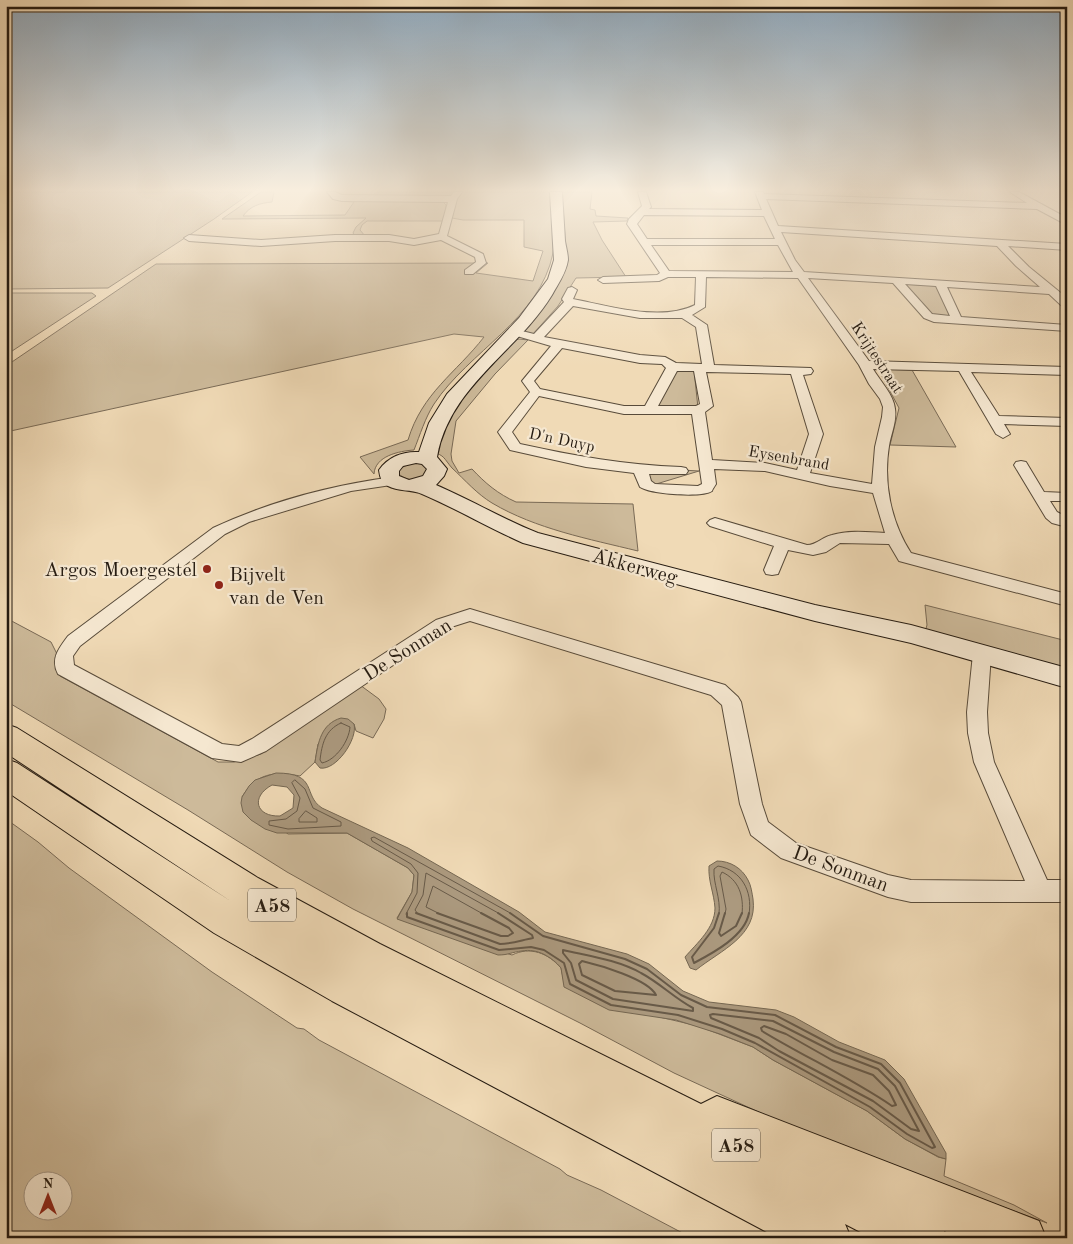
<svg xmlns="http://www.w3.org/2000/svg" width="1073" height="1244" font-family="'Old Standard TT',serif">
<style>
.green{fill:#cdba9a;stroke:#796a56;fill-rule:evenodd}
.water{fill:#ab997e;stroke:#756752;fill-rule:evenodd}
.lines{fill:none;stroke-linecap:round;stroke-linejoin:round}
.shore-far1{stroke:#685a48;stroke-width:1}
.shore{stroke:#685a48;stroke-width:2}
.minor-casing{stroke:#584b3a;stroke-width:2}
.secondary-casing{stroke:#251b11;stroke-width:2}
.motorway-casing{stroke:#251b11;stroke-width:2}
.minor{fill:#f5e7d0;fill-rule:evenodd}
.secondary{fill:#f5e7d0;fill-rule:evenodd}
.motorway{fill:#f0dab6;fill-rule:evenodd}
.poi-dot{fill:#8f2418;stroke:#f5e7d0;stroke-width:2}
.labels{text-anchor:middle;stroke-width:4.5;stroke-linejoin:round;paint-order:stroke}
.far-street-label{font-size:16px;fill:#251b11;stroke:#f5e7d0}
.shield{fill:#f5e7d0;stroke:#63584a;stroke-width:1}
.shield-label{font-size:19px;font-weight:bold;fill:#251b11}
.street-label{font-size:20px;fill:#251b11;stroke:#f5e7d0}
.poi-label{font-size:20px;fill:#251b11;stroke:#f5e7d0;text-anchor:end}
</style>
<rect width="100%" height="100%" fill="#f0dab6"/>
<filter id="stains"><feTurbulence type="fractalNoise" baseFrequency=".004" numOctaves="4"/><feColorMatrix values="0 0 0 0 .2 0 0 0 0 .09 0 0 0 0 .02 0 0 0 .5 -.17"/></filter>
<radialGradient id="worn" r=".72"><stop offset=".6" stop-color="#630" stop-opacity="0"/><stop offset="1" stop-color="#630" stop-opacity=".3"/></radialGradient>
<g class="green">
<path d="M 6,192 L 252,192 L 214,219 L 108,288 L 6,289 Z"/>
<path d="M 261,192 L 274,192 L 272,202 C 260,203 250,206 243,216 L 345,215 L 354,202 L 341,201 L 342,199 L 442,201 L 446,205 L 444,221 L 367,221 L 362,225 L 360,230 L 365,236 L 355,236 L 353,233 L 356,227 L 366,218 L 222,219 Z"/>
<path d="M 376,192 L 453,192 L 448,196 L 371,197 Z"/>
<path d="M 459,192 L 553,192 C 555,211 557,233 553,253 C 540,319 469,351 434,404 C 425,418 420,435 414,450 C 399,451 375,456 374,474 L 360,457 L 408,440 C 422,393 456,373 484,337 L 454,334 L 6,432 L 6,366 L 156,264 L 488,263 L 476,273 L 533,281 L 543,251 L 524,247 L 524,220 L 463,220 L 452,218 Z"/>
<path d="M 562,192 L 592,192 L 590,209 L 595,210 L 596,216 L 628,218 L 627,221 L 593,222 L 602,240 L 626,277 L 576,278 L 558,306 L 533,334 L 525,332 L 525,328 L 566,250 Z"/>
<path d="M 905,284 L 937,286 L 951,316 L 935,316 L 925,308 Z"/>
<path d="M 6,293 L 92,293 L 96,296 L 6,355 Z"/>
<path d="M 519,339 L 528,340 L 495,374 L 456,421 L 451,454 L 452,461 L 459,473 L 472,469 C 485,483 498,494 516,502 L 633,504 L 638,551 C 589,539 536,529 492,503 C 477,494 465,480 452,468 C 444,459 445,455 432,452 L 451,406 L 516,340 Z"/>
<path d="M 671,368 L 694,370 L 698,408 L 650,407 Z"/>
<path d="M 878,369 L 912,370 L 956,447 L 890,445 L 899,408 Z"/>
<path d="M 413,462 L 427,464 L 428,475 C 417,479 408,483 399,474 L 399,469 Z"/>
<path d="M 682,470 L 699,471 L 653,485 L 647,476 L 649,474 Z"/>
<path d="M 925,605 L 1067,641 L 1067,671 L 925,632 L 927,625 Z"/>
<path d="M 6,618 L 51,642 L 58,656 L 56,668 L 60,676 L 218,762 L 234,762 L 261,754 L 360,685 L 379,699 L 386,709 L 384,719 L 373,738 L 356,731 L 354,724 L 318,744 L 315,762 L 300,776 C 274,771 256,773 242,797 L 288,834 L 347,833 L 408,868 L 414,875 L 412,892 L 397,918 L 512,955 C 530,946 548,953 561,968 L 565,987 L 651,1015 L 698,1026 L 753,1047 L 773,1060 L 867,1111 L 905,1139 L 938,1157 L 946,1159 L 944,1176 L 1014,1205 L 1047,1223 L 817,1139 L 674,1073 L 580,1023 L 353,909 L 287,872 L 188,810 L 6,701 Z"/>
<path d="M 6,819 L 38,842 L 69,868 L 212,972 L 297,1028 L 304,1029 L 319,1040 L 560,1169 L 567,1175 L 601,1190 L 692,1238 L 6,1238 ZM 32,1182 L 62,1182 L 62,1212 L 32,1212 Z"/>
</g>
<g class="water">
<path d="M 341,718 L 348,719 L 354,724 C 358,739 336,771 320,768 L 315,762 C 318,742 321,724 341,718 Z"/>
<path d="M 276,773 C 319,773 302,795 322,808 L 408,848 L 519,912 L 545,932 L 627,954 L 649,964 L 683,991 L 709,1002 L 776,1010 L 794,1017 L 839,1042 L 885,1060 L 904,1079 L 946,1153 L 946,1159 L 939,1157 L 905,1139 L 867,1111 L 773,1060 L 753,1047 L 720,1034 L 676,1020 L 609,1010 L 564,987 L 561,968 C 552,957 537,948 522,951 C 512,952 509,955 498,955 L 397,919 L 412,892 L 414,875 L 408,868 L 347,833 L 277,833 L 265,829 L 251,820 L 243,812 L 241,803 L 242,797 L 249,786 L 255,780 ZM 272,785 L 287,787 L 294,795 L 293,808 L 280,816 C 256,817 250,797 272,785 Z"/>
<path d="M 717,861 C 730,861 742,868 748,880 C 751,885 752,893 753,899 C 758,936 721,950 696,970 L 690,968 L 685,957 C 697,943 715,928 715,908 C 714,893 708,881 709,866 Z"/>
</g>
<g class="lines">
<g class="shore-far1">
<path d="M 341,723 L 350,727 C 349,741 336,760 322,763 L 320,760 C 322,744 325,730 341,723 Z"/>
<path d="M 295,780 L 305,789 L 313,808 L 341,822 L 341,826 L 288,829 L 269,825 L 269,821 L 286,819 L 297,811 L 300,798 L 292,783 Z"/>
<path d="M 306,811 L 317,818 L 317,822 L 299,822 L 299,819 Z"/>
<path d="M 406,914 L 417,893 L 418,873 L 411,864 L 372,841 L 371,838 L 374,837 L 512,914"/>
<path d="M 418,914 L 415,910 L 423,895 L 426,873 L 500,914"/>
<path d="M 440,914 L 426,907 L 433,886 L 483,914"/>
<path d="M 719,914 C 721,898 713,884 714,869 L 718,866 C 741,870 753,891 749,914"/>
<path d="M 725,914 L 726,909 L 720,876 L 722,872 C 739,880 744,896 742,914"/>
</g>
<g class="shore">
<path d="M 407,913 L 407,917 L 499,950 L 531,947 L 544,950 L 564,963 L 570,984 L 611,1005 L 678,1015 L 722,1029 L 755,1043 L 870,1107 L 907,1134 L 932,1148 L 935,1147 L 900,1083 L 881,1064 L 836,1047 L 775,1015 L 707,1007 L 681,995 L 647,969 L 625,959 L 543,936 L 510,913"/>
<path d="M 416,913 L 500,944 C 511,944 522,940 533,938 L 532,935 L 498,913"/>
<path d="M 437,913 L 501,936 L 508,936 L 513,933 L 509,928 L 481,913"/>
<path d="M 719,913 L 714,928 L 692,957 L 694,963 C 713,953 745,936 749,913"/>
<path d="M 725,913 L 719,933 L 721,936 L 736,926 L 742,913"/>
<path d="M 563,950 C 589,956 618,960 641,973 C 660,983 674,998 693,1008 L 693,1011 L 613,999 L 576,980 L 571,963 L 563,953 Z"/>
<path d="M 582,961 C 599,965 648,979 656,995 L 615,991 L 582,975 L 579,964 Z"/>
<path d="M 713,1014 L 773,1021 L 834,1052 L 878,1069 L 895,1086 L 919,1131 L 911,1129 L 873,1101 L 779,1051 L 759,1038 L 711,1018 L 710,1015 Z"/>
<path d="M 764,1026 L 786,1034 L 832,1060 L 873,1075 L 889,1091 L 896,1105 L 892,1106 C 851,1078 805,1057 762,1031 L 761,1028 Z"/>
</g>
<defs>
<g id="minor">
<path d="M 327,192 L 335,192 L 342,195 L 451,196 L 454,192 L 462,192 L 457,199 L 447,236 L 483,254 L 486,263 L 473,274 L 465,274 L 465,270 L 476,262 L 475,257 L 441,240 L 414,245 L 389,241 L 335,241 L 261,246 L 189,241 L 184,238 L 189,235 L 261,240 L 335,235 L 389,235 L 414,239 L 439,234 L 448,202 L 342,201 L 333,199 Z"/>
<path d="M 638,192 L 646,192 L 651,207 L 649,209 L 762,210 L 755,192 L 763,192 L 764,194 L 1027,203 L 1010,192 L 1019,192 L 1067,218 L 1067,225 L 1037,209 L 766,199 L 778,226 L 1067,244 L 1067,250 L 1008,246 L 1029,267 L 1067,298 L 1067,308 L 1063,307 L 1049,294 L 947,287 L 961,317 L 1067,325 L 1067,331 L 934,322 L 924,318 L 893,283 L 808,278 L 869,361 L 1067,367 L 1067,375 L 971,372 L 999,416 L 1067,418 L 1067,426 L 1004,424 L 1010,434 L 1003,438 L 996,434 L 959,371 L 873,369 C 880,381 894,395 895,409 C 897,421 891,434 889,446 C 883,483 891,522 911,553 L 1067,594 L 1067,606 L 899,561 L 889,544 L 840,543 L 826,552 L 813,555 L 788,550 L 778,574 L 772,575 L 766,574 L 764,570 L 774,546 L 710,526 L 707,523 L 710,520 L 715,518 L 807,545 C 817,545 822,537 832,535 C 849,530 867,532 885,533 L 873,493 L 830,486 L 765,471 L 714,469 L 716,484 C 716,484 712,490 712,491 C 702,498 650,494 640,487 L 634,473 L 586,467 L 510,450 L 498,432 L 530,392 L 522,381 L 551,346 L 510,334 L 508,332 L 510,330 L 514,329 L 534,334 L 564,302 L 562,299 L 568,288 L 572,287 L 577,290 L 573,299 C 609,306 661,322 695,305 L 696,277 L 668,277 L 659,281 L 603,283 L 598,280 L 603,277 L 657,275 L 660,273 L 627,224 L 629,219 L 642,206 ZM 644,215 L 764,216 L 775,239 L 647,239 L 637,224 ZM 781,232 L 997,246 L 1016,266 L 1040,287 L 804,272 L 795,260 ZM 651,245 L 778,245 L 793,272 L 669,271 ZM 706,277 L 798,278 L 859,365 L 869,384 L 880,399 L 883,407 L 882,417 L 875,447 L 872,484 L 810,473 L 823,434 L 803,375 L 811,374 L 813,371 L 811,368 L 714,365 L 707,325 L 692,315 L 705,307 ZM 905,284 L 936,286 L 950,316 L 932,314 ZM 573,306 L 640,318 L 682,318 L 696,327 L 702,364 L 676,363 L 665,357 L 640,355 L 544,337 ZM 562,348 L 640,363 L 662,364 L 666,368 L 645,406 L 624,406 L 540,389 L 534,381 ZM 677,371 L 694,371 L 700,404 L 696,406 L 658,406 ZM 706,372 L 791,374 L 809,434 L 797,470 L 765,463 L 712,460 L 705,412 L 713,406 ZM 539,396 L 624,414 L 692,414 L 702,484 L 698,486 L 655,484 L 651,481 L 649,474 L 686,474 L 688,471 L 686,468 L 681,467 C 625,465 575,456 520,444 L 512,432 Z"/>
<path d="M 1021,461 L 1026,462 L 1044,492 L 1067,493 L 1067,501 L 1050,501 L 1057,512 L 1067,517 L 1067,527 L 1052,523 L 1046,518 L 1014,465 L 1016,462 Z"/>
<path d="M 393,477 L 398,478 L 400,481 L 398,484 L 351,491 L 249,522 L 225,534 L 80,646 L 73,656 L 74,665 L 222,744 L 239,746 L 252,739 L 436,620 L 470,609 L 725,685 L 738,697 L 741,702 L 762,804 L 768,822 L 796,843 L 888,875 L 911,880 L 1025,881 L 974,762 L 968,733 L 967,712 L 973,654 L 976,649 L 982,647 L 988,649 L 991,654 L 987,712 L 988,733 L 994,762 L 1047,880 L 1067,880 L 1067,902 L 911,902 L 888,897 L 781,858 L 751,835 L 740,804 L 722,705 L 711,695 L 470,621 L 448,628 L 266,751 L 241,762 L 212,758 L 58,674 C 50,659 59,648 68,636 L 213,528 C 268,502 333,485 393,477 Z"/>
</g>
<path id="secondary" d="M 550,192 L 562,192 C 563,208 564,225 565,241 C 566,247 568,254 568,260 C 566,273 558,284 552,295 C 517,352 449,387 437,457 L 447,469 L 444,476 L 436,485 C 471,500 503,519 538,533 L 815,605 L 911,625 L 1067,668 L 1067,688 L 911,643 L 815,621 L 523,543 C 489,528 457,509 422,494 C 411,489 399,492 388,486 C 381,482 380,477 379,470 C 388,457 403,451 419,452 L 429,423 L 447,394 L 519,318 L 548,279 L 554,260 ZM 416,463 L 422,464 L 427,469 L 423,476 L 409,480 L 399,476 L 399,471 L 403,466 Z"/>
<path id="motorway" d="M 6,724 L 17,728 L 258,878 L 380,944 L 701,1104 L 717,1096 L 1039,1221 L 1046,1238 L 961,1238 L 944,1231 L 947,1238 L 872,1238 L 845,1224 L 851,1238 L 778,1238 L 332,1001 L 214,933 L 6,791 L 6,759 L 17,763 L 232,902 L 6,753 Z"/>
</defs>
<use href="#minor" class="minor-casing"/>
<use href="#secondary" class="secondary-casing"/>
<use href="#motorway" class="motorway-casing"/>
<use href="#minor" class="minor"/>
<use href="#secondary" class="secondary"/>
<use href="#motorway" class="motorway"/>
</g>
<linearGradient id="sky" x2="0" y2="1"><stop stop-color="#8fa9be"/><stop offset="0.52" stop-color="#f8eede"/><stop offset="1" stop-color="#f8eede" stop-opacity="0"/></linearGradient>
<rect width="1073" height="366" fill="url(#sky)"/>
<g class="poi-dot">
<circle cx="207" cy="569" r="5"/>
<circle cx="219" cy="585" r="5"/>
</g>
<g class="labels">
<g class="far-street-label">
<text transform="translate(878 357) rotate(57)" y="6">Krijtestraat</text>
<text transform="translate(562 439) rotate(12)" y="6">D'n Duyp</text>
<text transform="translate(789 457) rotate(10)" y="6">Eysenbrand</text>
</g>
<g class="shield">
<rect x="248" y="888.5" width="48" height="33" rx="4"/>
<rect x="712" y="1128.5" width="48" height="33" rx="4"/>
</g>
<g class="shield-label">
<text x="272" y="912">A58</text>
<text x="736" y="1152">A58</text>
</g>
<g class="street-label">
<text transform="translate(635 566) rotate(15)" y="7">Akkerweg</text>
<text transform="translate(407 649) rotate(-32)" y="7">De Sonman</text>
<text transform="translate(841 868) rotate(20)" y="7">De Sonman</text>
</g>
<g class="poi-label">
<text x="197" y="576">Argos Moergestel</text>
<text x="229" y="581" text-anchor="start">Bijvelt<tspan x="229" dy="23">van de Ven</tspan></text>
</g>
</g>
<rect width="1073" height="1244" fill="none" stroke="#f0dab6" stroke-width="25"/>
<rect x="8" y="8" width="1058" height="1229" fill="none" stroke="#251b11" stroke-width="2.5"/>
<rect x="12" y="12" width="1048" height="1219" fill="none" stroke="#251b11"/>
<g transform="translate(48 1196)"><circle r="24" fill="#f5e7d0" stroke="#a29584"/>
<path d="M0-4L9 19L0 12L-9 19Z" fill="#8f2418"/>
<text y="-8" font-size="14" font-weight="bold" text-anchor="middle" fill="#251b11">N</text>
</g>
<rect width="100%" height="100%" filter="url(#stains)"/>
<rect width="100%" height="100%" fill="url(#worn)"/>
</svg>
